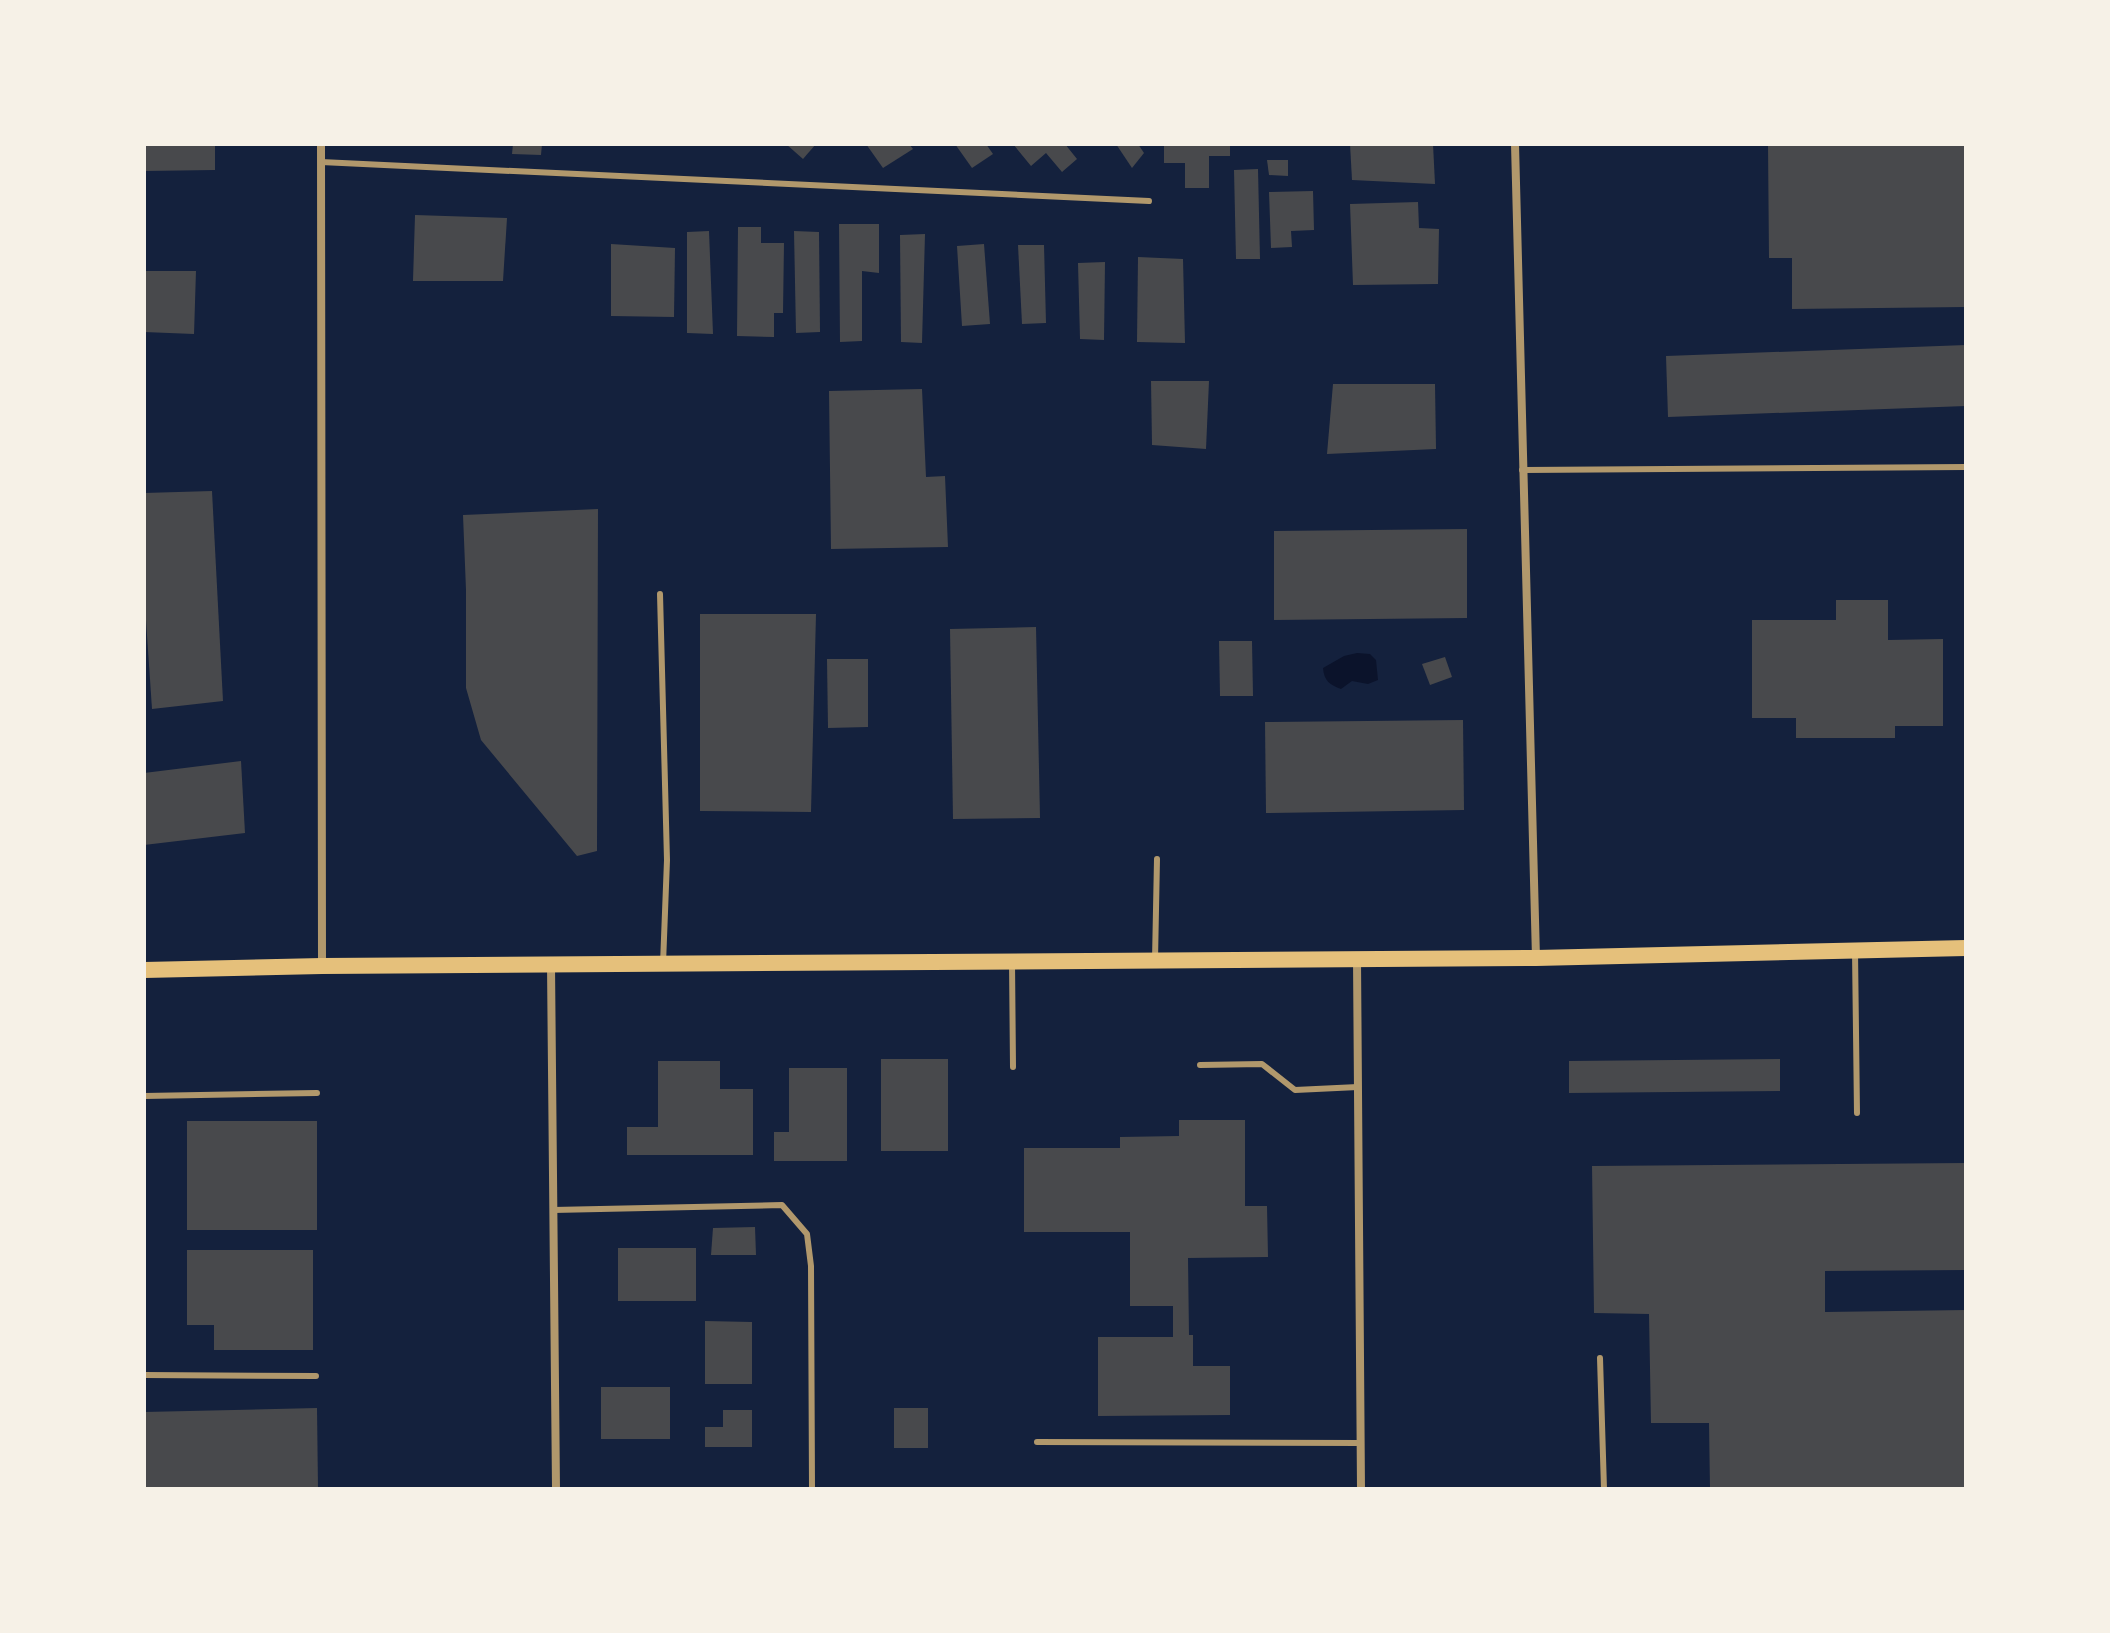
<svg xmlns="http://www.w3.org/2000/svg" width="2110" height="1633" font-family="Montserrat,sans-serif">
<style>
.water{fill:#0b132b}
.building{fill:#48494c}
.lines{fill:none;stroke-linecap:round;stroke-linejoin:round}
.service{stroke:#b1986c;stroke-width:6}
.minor{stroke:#b1986c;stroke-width:8}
.secondary{stroke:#e5c07b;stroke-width:16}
</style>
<rect width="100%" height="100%" fill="#14213d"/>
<path class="water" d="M 1357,653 L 1370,654 L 1376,660 L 1378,680 L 1368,684 L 1352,681 L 1341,689 C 1330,685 1324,681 1323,668 L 1344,656 Z"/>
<g class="building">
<path d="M 144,144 L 215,144 L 215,170 L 144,171 Z"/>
<path d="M 513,144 L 542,144 L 541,155 L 512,154 Z"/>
<path d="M 786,144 L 816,144 L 803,159 Z"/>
<path d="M 866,144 L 909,144 L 913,149 L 883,168 Z"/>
<path d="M 955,144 L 986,144 L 993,154 L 972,168 Z"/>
<path d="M 1013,144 L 1065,144 L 1077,159 L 1062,172 L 1046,153 L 1031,166 Z"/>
<path d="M 1116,144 L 1138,144 L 1144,153 L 1132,168 Z"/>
<path d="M 1164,144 L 1230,144 L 1230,156 L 1209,156 L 1209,188 L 1185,188 L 1185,163 L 1164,163 Z"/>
<path d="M 1350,144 L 1433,144 L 1435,184 L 1352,180 Z"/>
<path d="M 1768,144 L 1966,144 L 1966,307 L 1792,309 L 1792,258 L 1769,258 Z"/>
<path d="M 1267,160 L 1288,160 L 1288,176 L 1269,175 Z"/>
<path d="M 1258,169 L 1260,259 L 1236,259 L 1234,170 Z"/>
<path d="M 1313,191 L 1314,230 L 1291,231 L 1292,247 L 1271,248 L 1269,192 Z"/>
<path d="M 1418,202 L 1419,228 L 1439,229 L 1438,284 L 1353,285 L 1350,204 Z"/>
<path d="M 415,215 L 507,218 L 503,281 L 413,281 Z"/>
<path d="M 839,224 L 879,224 L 879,273 L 862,271 L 862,341 L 840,342 Z"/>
<path d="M 738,227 L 761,227 L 761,243 L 784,243 L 783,313 L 774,313 L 774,337 L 737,336 Z"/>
<path d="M 709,231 L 713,334 L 687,333 L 687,232 Z"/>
<path d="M 794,231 L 819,232 L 820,332 L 796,333 Z"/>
<path d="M 925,234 L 922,343 L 901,342 L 900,235 Z"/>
<path d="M 611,244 L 675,248 L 674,317 L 611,316 Z"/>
<path d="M 984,244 L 990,324 L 962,326 L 957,246 Z"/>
<path d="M 1018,245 L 1044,245 L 1046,323 L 1022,324 Z"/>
<path d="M 1138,257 L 1183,259 L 1185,343 L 1137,342 Z"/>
<path d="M 1105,262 L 1104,340 L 1080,339 L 1078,263 Z"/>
<path d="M 144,271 L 196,271 L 194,334 L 144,332 Z"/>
<path d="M 1966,345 L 1966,406 L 1668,417 L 1666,356 Z"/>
<path d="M 1151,381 L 1209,381 L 1206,449 L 1152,445 Z"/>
<path d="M 1333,384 L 1435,384 L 1436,449 L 1327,454 Z"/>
<path d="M 922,389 L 926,477 L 945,476 L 948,547 L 831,549 L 829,391 Z"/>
<path d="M 212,491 L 223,701 L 152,709 L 144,591 L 144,493 Z"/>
<path d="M 598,509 L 597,851 L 577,856 L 481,740 L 466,688 L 466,590 L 463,515 Z"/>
<path d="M 1467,529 L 1467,618 L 1274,620 L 1274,531 Z"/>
<path d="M 1836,600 L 1888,600 L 1888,640 L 1943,639 L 1943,726 L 1895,726 L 1895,738 L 1796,738 L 1796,718 L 1752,718 L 1752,620 L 1836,620 Z"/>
<path d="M 700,614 L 816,614 L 811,812 L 700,811 Z"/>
<path d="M 1036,627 L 1040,818 L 953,819 L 950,629 Z"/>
<path d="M 1219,641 L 1252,641 L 1253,696 L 1220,696 Z"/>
<path d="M 1445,657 L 1452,677 L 1430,685 L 1422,664 Z"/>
<path d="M 827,659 L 868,659 L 868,727 L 828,728 Z"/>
<path d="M 1463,720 L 1464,810 L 1266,813 L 1265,722 Z"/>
<path d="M 241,761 L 245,833 L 144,845 L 144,773 Z"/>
<rect x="881" y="1059" width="67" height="92"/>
<path d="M 1780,1059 L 1780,1091 L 1569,1093 L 1569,1061 Z"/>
<path d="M 658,1061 L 720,1061 L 720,1089 L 753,1089 L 753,1155 L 627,1155 L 627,1127 L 658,1127 Z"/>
<path d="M 789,1068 L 847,1068 L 847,1161 L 774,1161 L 774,1132 L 789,1132 Z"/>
<path d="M 1179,1120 L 1245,1120 L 1245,1206 L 1267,1206 L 1268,1257 L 1188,1258 L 1189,1335 L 1193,1335 L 1193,1366 L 1230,1366 L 1230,1415 L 1098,1416 L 1098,1337 L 1173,1337 L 1173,1306 L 1130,1306 L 1130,1232 L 1024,1232 L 1024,1148 L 1120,1148 L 1120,1137 L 1179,1136 Z"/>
<rect x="187" y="1121" width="130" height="109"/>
<path d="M 1966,1163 L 1966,1270 L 1825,1271 L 1825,1312 L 1966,1310 L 1966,1489 L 1710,1489 L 1709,1423 L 1651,1423 L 1649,1314 L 1594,1313 L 1592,1166 Z"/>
<path d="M 755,1227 L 756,1255 L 711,1255 L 713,1228 Z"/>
<rect x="618" y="1248" width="78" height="53"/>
<path d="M 187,1250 L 313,1250 L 313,1350 L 214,1350 L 214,1325 L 187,1325 Z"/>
<path d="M 705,1321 L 752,1322 L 752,1384 L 705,1384 Z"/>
<rect x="601" y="1387" width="69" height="52"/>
<path d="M 317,1408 L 318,1489 L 144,1489 L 144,1412 Z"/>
<rect x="894" y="1408" width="34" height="40"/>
<path d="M 723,1410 L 752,1410 L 752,1447 L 705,1447 L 705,1427 L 723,1427 Z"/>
</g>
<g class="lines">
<g class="service">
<path d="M 321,162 L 1149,201"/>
<path d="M 1522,470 L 1966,467"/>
<path d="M 660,594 L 667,860 L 663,964"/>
<path d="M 1855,951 L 1857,1113"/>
<path d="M 1155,960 L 1157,859"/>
<path d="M 1012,962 L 1013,1067"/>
<path d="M 1200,1065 L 1262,1064 L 1295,1090 L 1358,1087"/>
<path d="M 144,1096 L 317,1093"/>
<path d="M 553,1210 L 782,1205 L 807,1234 L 811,1266 L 812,1489"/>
<path d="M 1600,1358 L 1604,1489"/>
<path d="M 144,1375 L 316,1376"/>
<path d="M 1037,1442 L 1361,1443"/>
</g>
<g class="minor">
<path d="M 321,144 L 322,965"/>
<path d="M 1515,144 L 1536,958"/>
<path d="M 1357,959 L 1361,1489"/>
<path d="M 551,965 L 556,1489"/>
</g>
<path class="secondary" d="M 144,970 L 322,966 L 1536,958 L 1966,948"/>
</g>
<rect width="2110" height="1633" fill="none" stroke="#f6f1e7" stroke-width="292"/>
</svg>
